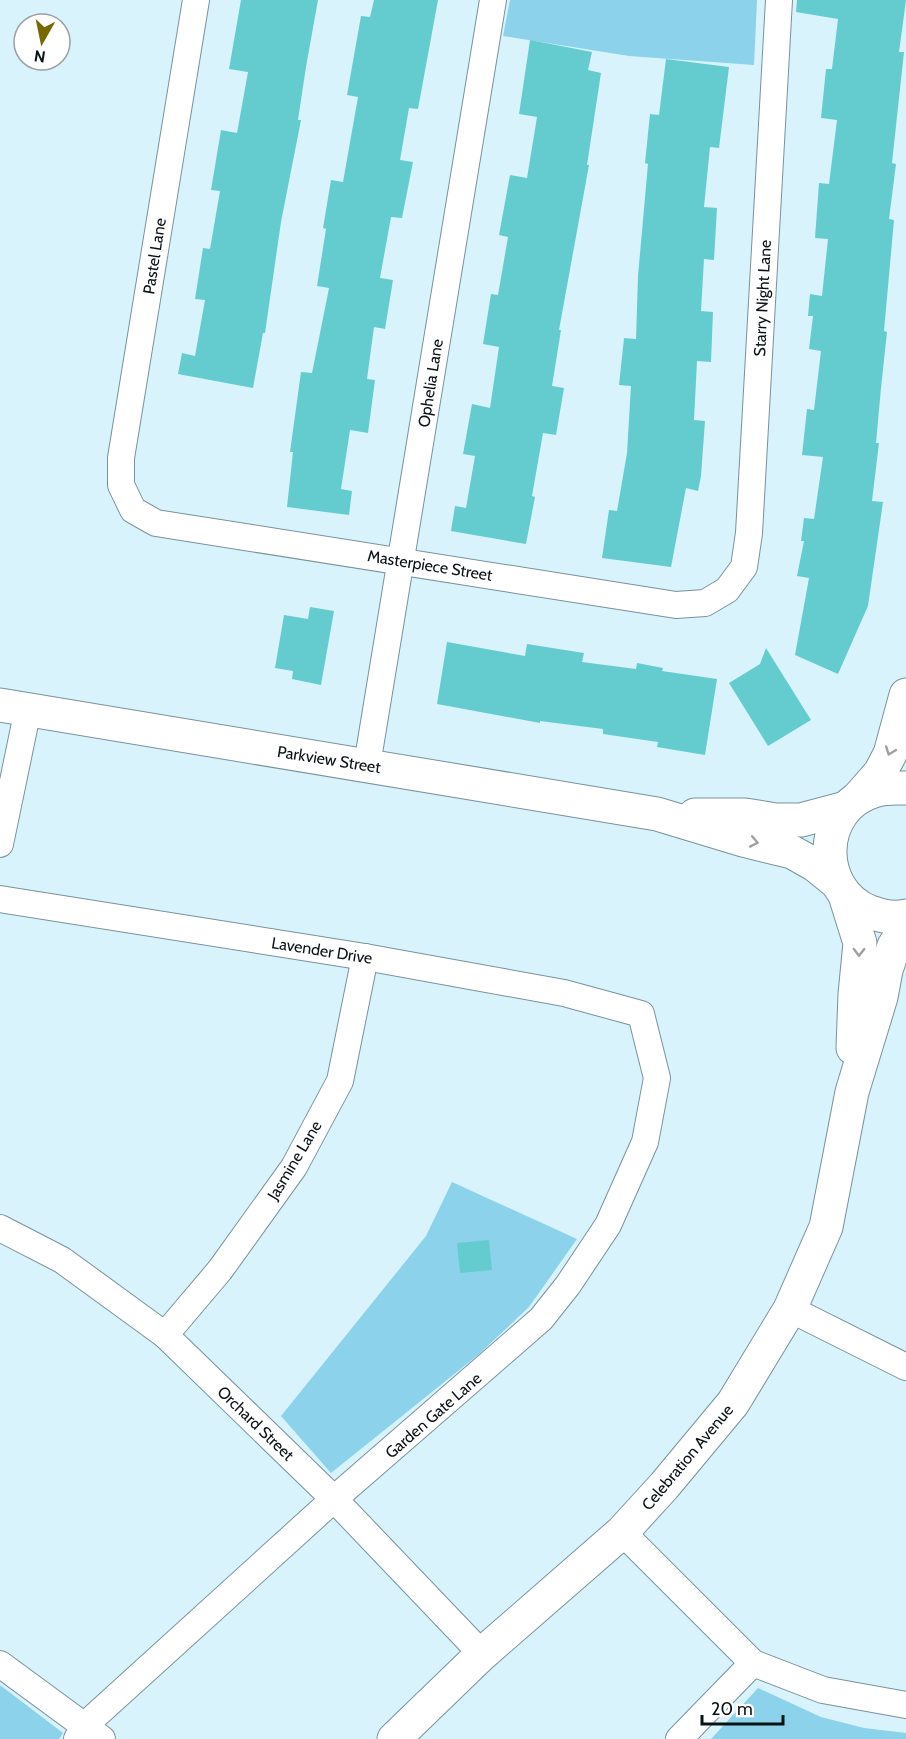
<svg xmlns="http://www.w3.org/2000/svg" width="906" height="1739" font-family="Cabin,sans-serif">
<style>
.green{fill:#8bd2ea}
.building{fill:#64ccce}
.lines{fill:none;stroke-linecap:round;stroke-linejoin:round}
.street-casing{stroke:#79929a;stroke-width:28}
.secondary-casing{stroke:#79929a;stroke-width:35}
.street{stroke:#fff;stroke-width:26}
.secondary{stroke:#fff;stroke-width:33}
.oneway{stroke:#9da0a1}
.labels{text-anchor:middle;stroke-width:4.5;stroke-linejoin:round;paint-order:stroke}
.street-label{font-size:16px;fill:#091215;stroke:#fff}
</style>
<rect width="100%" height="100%" fill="#d8f3fc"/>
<g class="green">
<path d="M 510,0 L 757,0 L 754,65 L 629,56 L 503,36 Z"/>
<path d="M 452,1182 L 577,1239 L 529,1307 L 478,1355 L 331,1473 L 281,1416 L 426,1236 Z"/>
<path d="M 0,1685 L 63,1733 L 59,1739 L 0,1739 Z"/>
<path d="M 758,1688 L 821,1717 L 864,1728 L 906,1733 L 906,1739 L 711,1739 Z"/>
</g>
<g class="building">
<path d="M 241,0 L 318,0 L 306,67 L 298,120 L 301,120 L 281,222 L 265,333 L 263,333 L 253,388 L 178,374 L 182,353 L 195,356 L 205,300 L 195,299 L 203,248 L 210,249 L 220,191 L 211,190 L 221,130 L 237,133 L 248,72 L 229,69 Z"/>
<path d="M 374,0 L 438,0 L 418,109 L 409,108 L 400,160 L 413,162 L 402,218 L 391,217 L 380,278 L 393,280 L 385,329 L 374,327 L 367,379 L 375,380 L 368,433 L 350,430 L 341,489 L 352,491 L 349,515 L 287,507 L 293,452 L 290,452 L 301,372 L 312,373 L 329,288 L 317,286 L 326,229 L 323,228 L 331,180 L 343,182 L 358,97 L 347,95 L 361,16 L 370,17 Z"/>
<path d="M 797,0 L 906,0 L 899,52 L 904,52 L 892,163 L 896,164 L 889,219 L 894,220 L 884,331 L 887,332 L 881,388 L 876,443 L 879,443 L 872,501 L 883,502 L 868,606 L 838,674 L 795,655 L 809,578 L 797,576 L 804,541 L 801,541 L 804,518 L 814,519 L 823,457 L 802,455 L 807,409 L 814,410 L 821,351 L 809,349 L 813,316 L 808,316 L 810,294 L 822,296 L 828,239 L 815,238 L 819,183 L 829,184 L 837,120 L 821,118 L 826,69 L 832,69 L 838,19 L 796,12 Z"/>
<path d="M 530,40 L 592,52 L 588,70 L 601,73 L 587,165 L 589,165 L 559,330 L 561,330 L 552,386 L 564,388 L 556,435 L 543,433 L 532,496 L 535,497 L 526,544 L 451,531 L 455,506 L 466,508 L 475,456 L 463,454 L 472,404 L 490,408 L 499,347 L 483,344 L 491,294 L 498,295 L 508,237 L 499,235 L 510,175 L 527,178 L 537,117 L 519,114 Z"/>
<path d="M 666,59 L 729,67 L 719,148 L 710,147 L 704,207 L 717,208 L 714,260 L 704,259 L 701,311 L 713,312 L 711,362 L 697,361 L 694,420 L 705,421 L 701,476 L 698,491 L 686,488 L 671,567 L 602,558 L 609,510 L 617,511 L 627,453 L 631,386 L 619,385 L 624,338 L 636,339 L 638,276 L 648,164 L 645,163 L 650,114 L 659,115 Z"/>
<path d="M 310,607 L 334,611 L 321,685 L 292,679 L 293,671 L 275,668 L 284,615 L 308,619 Z"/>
<path d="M 447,642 L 525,656 L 527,644 L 584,653 L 582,662 L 636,669 L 637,663 L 663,668 L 662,671 L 717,679 L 705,755 L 657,747 L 658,742 L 603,734 L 603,729 L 540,721 L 540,723 L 437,704 Z"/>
<path d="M 766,648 L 811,720 L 768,746 L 729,683 L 760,664 Z"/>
<path d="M 489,1240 L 492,1270 L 460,1273 L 457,1243 Z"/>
</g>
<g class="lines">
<defs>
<g id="street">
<path d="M 196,0 L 121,458 L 121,485 L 133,510 L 156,523 L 676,605 L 705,603 L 727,590 L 744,567 L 749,533 L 779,0"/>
<path d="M 367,765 L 493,0"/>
<path d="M 0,844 L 28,709"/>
<path d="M 0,899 L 365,957 L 564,993 L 641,1014 L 657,1078 L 645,1142 L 608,1225 L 568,1285 L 541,1319 L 334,1499 L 84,1726 L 77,1739"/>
<path d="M 0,1228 L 62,1260 L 165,1335 L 334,1499 L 482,1654"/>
<path d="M 790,1309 L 906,1367"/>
<path d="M 165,1335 L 220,1270 L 294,1167 L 340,1081 L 365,957"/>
<path d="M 622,1532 L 753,1663 L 823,1690 L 906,1705"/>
<path d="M 0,1664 L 102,1739"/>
<path d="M 679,1739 L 753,1663"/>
</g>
<g id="secondary">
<path d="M 0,705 L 657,814 L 743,840 L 792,852 L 815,865 L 836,882"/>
<path d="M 906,788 C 895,788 884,787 874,791 C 817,808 815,890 870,912 C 881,916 894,919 906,916"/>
<path d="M 858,798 L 880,773 L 890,754 L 906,695"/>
<path d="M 695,815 L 745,815 L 776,820 L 801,820 L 846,808"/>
<path d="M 845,895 L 860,943 L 855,994 L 853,1048"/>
<path d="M 394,1739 L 482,1654 L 622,1532 L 664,1486 L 733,1403 L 790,1309 L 826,1227 L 852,1092 L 881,997 L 886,970 L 894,946 L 906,927"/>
</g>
</defs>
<use href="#street" class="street-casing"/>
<use href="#secondary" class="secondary-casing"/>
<use href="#street" class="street"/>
<use href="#secondary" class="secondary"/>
</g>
<defs><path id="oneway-chevron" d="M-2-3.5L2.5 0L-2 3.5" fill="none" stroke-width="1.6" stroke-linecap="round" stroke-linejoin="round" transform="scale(1.5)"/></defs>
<g class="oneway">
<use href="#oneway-chevron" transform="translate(890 751) rotate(110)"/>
<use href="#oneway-chevron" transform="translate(754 842) rotate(11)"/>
<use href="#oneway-chevron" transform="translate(859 952) rotate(91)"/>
</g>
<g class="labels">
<g class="street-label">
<text transform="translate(154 256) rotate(-81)" y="6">Pastel Lane</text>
<text transform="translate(762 298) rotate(-87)" y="6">Starry Night Lane</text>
<text transform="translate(430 383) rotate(-81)" y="6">Ophelia Lane</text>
<text transform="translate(430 565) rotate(9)" y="6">Masterpiece Street</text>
<text transform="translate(329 759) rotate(9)" y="6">Parkview Street</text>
<text transform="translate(322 950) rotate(9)" y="6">Lavender Drive</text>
<text transform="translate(294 1160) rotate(-59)" y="6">Jasmine Lane</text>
<text transform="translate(433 1415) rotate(-41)" y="6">Garden Gate Lane</text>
<text transform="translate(256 1423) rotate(44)" y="6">Orchard Street</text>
<text transform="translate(687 1457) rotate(-50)" y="6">Celebration Avenue</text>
</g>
</g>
<g transform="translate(42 42) rotate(189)"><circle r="28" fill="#ffffff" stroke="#9da0a1" stroke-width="1.5"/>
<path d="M0-4.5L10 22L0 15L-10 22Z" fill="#786800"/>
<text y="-9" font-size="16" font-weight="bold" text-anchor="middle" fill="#091215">N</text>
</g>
<path d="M702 1715v9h81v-9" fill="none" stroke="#091215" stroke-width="3"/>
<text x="711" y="1715" font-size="18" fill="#091215" stroke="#ffffff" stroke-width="4.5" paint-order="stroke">20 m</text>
</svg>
